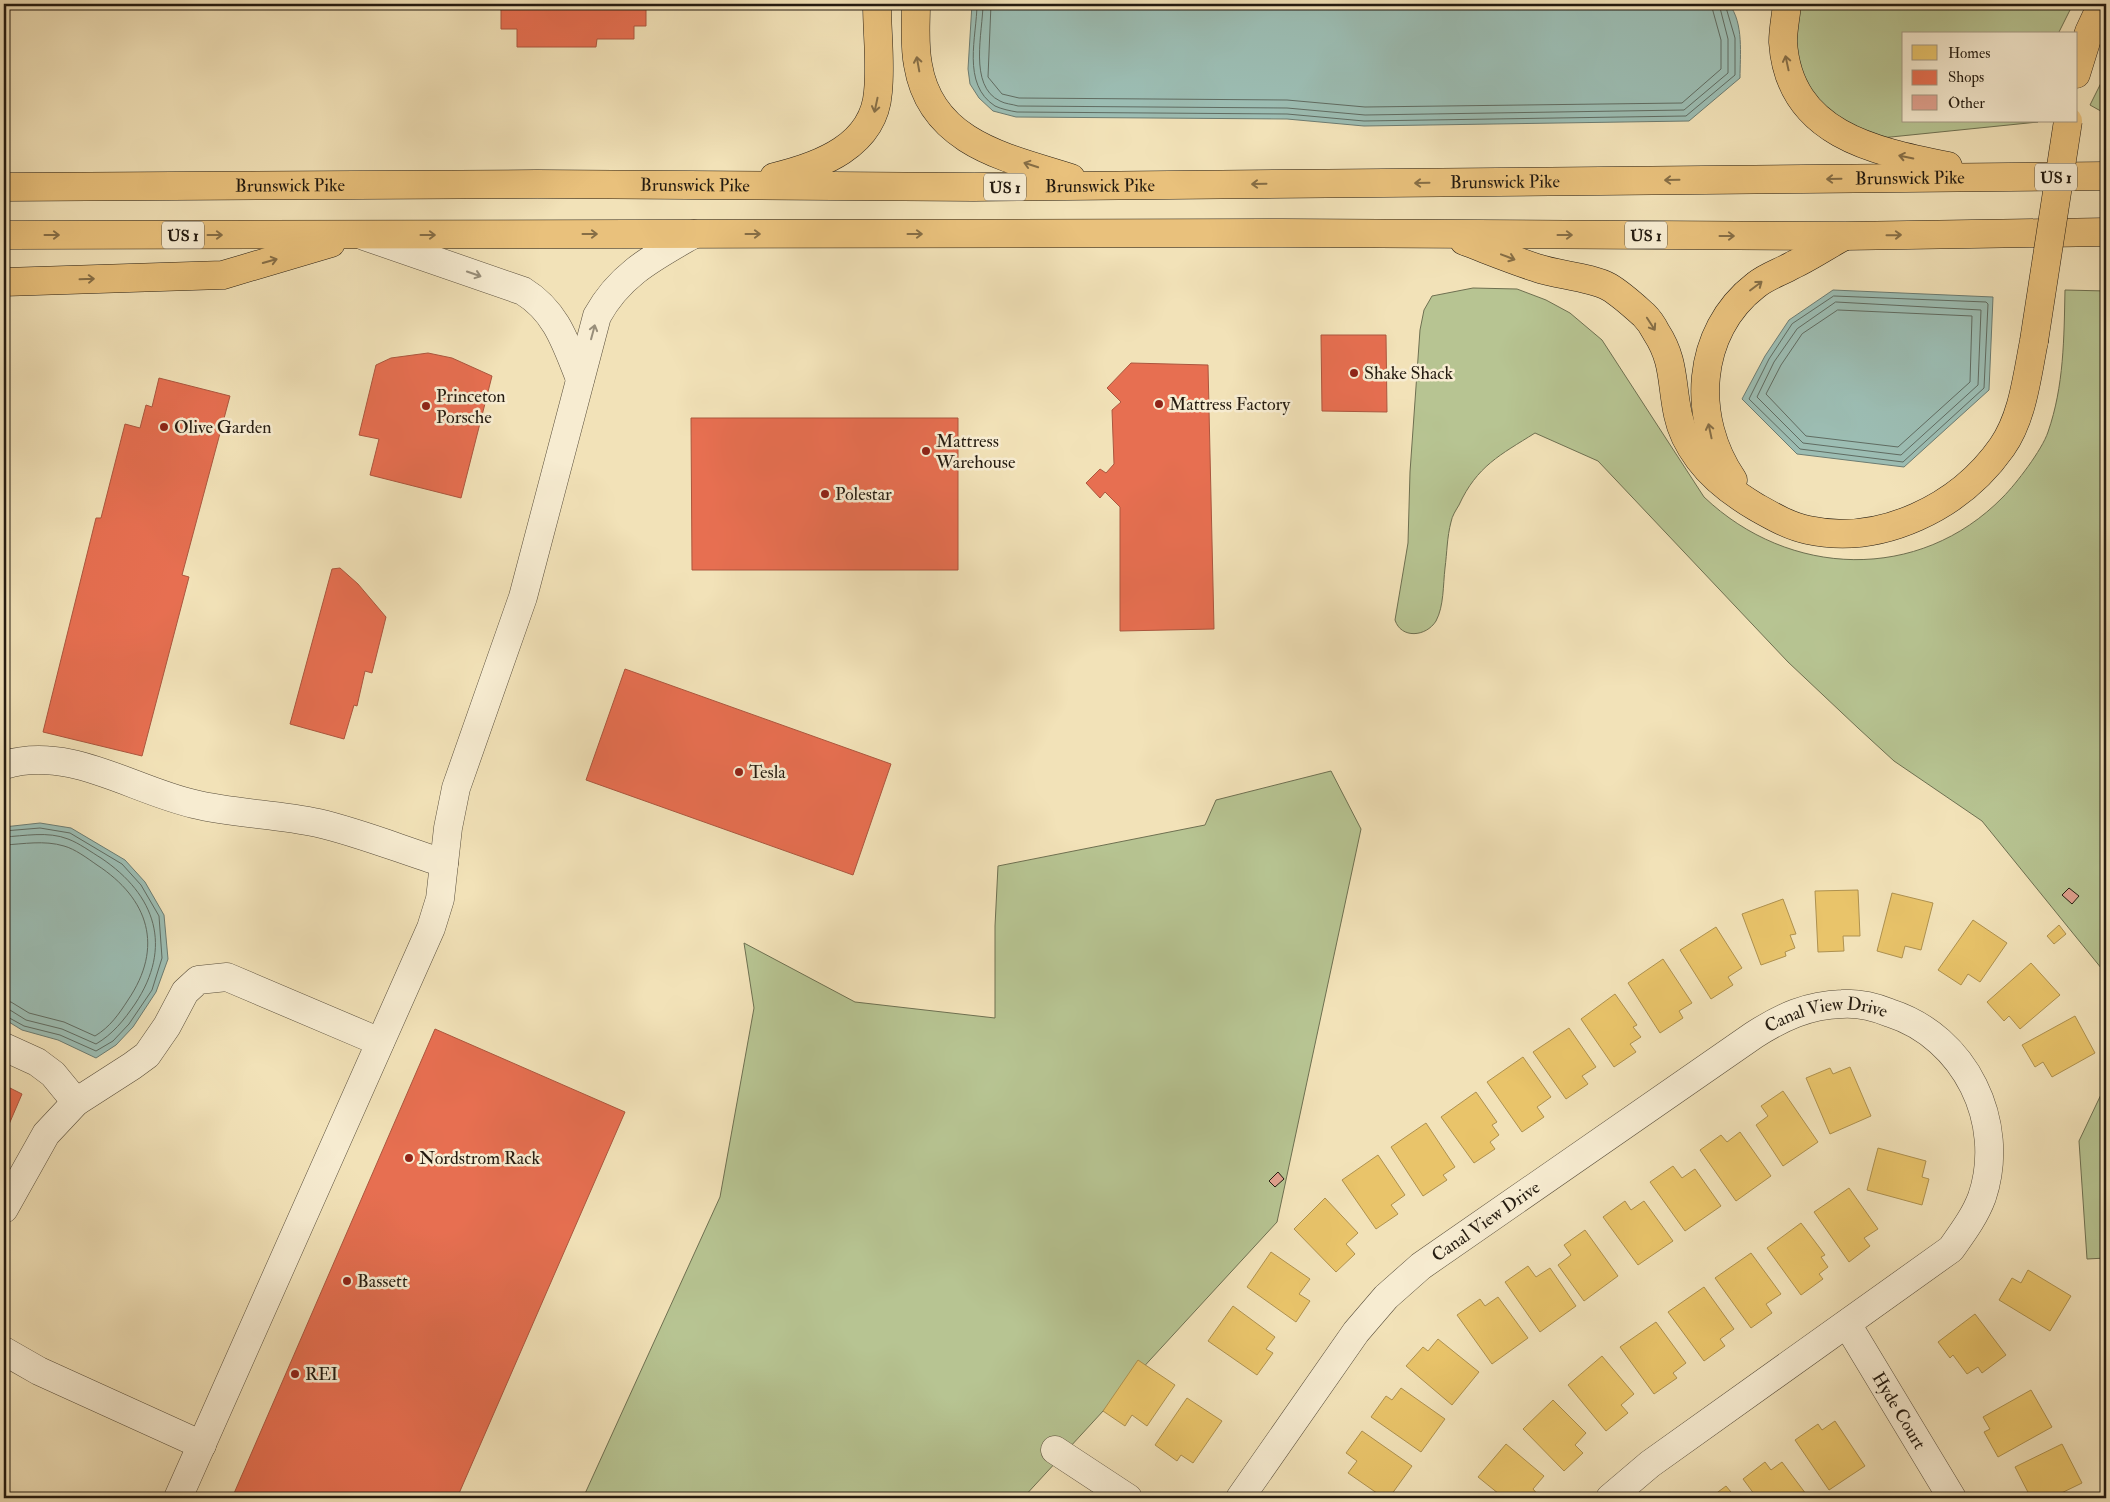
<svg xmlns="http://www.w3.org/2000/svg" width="2110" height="1502" font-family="'IM FELL Double Pica',serif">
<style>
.green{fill:#b7c492;stroke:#6e7051}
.water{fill:#9cbdb3;stroke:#6c7c72}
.homes{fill:#e9c46a;stroke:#ae914f}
.shops{fill:#e76f51;stroke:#ac563e}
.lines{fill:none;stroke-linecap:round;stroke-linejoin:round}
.shore{stroke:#606c62;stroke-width:1}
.building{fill:#e1a18f;stroke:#241b10}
.minor-casing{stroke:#584d3a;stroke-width:29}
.highway-casing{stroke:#241b10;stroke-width:29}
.minor{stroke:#f7ecd1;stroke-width:28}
.highway{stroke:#e9c17c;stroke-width:28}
.highway-bridge-casing{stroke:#241b10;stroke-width:29;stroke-linecap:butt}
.highway-bridge{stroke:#e9c17c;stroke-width:28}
.oneway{stroke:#866e46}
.oneway2{stroke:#988e7a}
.poi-dot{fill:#8f2418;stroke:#f7ecd1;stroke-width:2}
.labels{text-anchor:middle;stroke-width:5;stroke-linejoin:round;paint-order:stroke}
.shield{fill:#f7ecd1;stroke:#635a4a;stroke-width:1}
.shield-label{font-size:16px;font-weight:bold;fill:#241b10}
.street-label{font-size:18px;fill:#241b10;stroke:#f7ecd1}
.poi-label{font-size:18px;fill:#241b10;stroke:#f7ecd1;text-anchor:start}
</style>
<rect width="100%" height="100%" fill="#f2e2b8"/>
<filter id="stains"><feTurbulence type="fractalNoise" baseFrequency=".004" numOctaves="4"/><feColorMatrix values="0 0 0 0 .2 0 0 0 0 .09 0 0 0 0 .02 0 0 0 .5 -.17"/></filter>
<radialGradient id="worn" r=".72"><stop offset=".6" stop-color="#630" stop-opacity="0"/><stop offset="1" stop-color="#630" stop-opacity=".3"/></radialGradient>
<g class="green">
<path d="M 1796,4 L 2073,4 L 2058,34 L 1904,34 L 1904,121 L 2038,122 L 1881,138 L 1852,132 L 1818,103 L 1800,78 L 1795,44 Z"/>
<path d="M 2106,73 L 2106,114 L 2090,105 Z"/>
<path d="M 1473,288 L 1517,289 L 1546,300 L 1570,313 L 1602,340 L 1704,497 C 1789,578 1919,583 2003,497 C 2016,484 2042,450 2048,432 C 2064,386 2064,338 2065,290 L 2106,291 L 2104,494 L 2106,494 L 2106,974 L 1982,821 L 1894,761 L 1858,728 L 1788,662 L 1598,461 L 1535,433 C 1500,455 1477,466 1459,505 C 1456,510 1452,516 1451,522 C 1447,537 1447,553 1445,568 C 1443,585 1444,606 1436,621 C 1426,637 1401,639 1395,620 L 1408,543 L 1410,472 L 1420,330 L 1424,310 L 1432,296 Z"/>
<path d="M 1331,771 L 1361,829 L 1277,1222 L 1023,1498 L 583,1498 L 720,1197 L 754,1008 L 744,943 L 855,1002 L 995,1018 L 995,926 L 998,866 L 1205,825 L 1216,800 Z"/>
<path d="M 2106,1084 L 2106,1258 L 2087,1259 L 2079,1141 Z"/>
</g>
<g class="water">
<path d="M 972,4 L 1729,4 C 1744,23 1740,55 1740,78 L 1689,121 L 1364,126 L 1287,119 L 1016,117 L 993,111 L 979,98 L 970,84 L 968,69 Z"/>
<path d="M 1833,290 L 1993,297 L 1989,390 L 1904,467 L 1797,454 L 1742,399 L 1765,356 L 1789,320 Z"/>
<path d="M 40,823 L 71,828 L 125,860 L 145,882 L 164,915 L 168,959 L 156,992 L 133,1027 L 116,1045 L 96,1058 L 58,1040 L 22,1030 L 4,1019 L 4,827 Z"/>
</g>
<g class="homes">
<path d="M 1858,890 L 1860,936 L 1843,936 L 1844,951 L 1818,952 L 1815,891 Z"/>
<path d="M 1892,893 L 1933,903 L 1921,950 L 1905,946 L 1902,958 L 1877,951 Z"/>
<path d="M 1783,899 L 1796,934 L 1790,935 L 1795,948 L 1785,952 L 1786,956 L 1761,965 L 1742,914 Z"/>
<path d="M 1973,920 L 2007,943 L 1980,982 L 1968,974 L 1961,985 L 1938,970 Z"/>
<path d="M 2059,925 L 2066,934 L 2054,944 L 2047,936 Z"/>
<path d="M 1716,927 L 1742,968 L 1728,977 L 1733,985 L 1711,999 L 1680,950 Z"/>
<path d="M 1663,959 L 1692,1003 L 1679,1011 L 1683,1018 L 1660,1033 L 1628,983 Z"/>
<path d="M 2031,963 L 2060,995 L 2020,1029 L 2009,1016 L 2004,1021 L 1987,1002 Z"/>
<path d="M 1615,994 L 1637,1025 L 1633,1027 L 1641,1037 L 1630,1044 L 1636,1052 L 1614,1067 L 1581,1019 Z"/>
<path d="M 2075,1016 L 2095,1053 L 2052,1077 L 2043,1062 L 2035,1067 L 2022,1045 Z"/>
<path d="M 1569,1028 L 1596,1067 L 1582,1076 L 1588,1084 L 1566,1099 L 1533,1052 Z"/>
<path d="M 1523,1057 L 1551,1097 L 1537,1107 L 1544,1117 L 1522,1132 L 1487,1082 Z"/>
<path d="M 1850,1067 L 1871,1116 L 1830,1134 L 1806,1078 L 1830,1068 L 1833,1074 Z"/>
<path d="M 1783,1091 L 1818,1142 L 1783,1166 L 1756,1125 L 1768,1116 L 1761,1106 Z"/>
<path d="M 1476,1092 L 1497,1122 L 1492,1125 L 1499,1135 L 1490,1142 L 1495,1149 L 1474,1163 L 1441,1117 Z"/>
<path d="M 1426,1123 L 1455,1167 L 1443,1175 L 1447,1180 L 1423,1196 L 1391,1147 Z"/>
<path d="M 1740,1132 L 1771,1176 L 1736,1201 L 1700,1150 L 1721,1135 L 1727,1142 Z"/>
<path d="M 1878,1148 L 1926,1161 L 1922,1177 L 1929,1179 L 1922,1205 L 1867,1190 Z"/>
<path d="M 1378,1155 L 1405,1195 L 1391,1205 L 1398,1214 L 1376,1229 L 1342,1180 Z"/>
<path d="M 1673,1166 L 1682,1178 L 1695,1169 L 1721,1206 L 1685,1231 L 1650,1182 Z"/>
<path d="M 1849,1188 L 1878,1229 L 1864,1238 L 1870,1246 L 1849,1262 L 1814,1212 Z"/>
<path d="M 1325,1198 L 1358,1233 L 1346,1244 L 1355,1254 L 1336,1272 L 1294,1229 Z"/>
<path d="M 1625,1201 L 1631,1210 L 1644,1201 L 1673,1241 L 1638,1265 L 1603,1217 Z"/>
<path d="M 1801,1223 L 1825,1255 L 1821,1257 L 1828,1267 L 1819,1274 L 1823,1279 L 1801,1295 L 1767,1248 Z"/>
<path d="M 1585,1230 L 1618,1276 L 1584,1301 L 1558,1265 L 1571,1255 L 1564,1245 Z"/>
<path d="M 1271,1252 L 1310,1279 L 1299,1294 L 1310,1301 L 1296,1322 L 1247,1287 Z"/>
<path d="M 1751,1253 L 1781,1294 L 1766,1304 L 1772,1313 L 1751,1328 L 1715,1278 Z"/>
<path d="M 1528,1266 L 1536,1277 L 1550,1268 L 1576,1306 L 1540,1332 L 1505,1282 Z"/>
<path d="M 2028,1270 L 2071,1296 L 2050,1331 L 1999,1300 L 2012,1278 L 2021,1283 Z"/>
<path d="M 1704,1287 L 1734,1329 L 1720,1339 L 1725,1346 L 1704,1361 L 1668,1312 Z"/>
<path d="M 1498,1297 L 1528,1338 L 1492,1364 L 1457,1315 L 1480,1299 L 1485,1306 Z"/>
<path d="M 1233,1306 L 1275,1337 L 1266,1349 L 1273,1353 L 1257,1375 L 1208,1341 Z"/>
<path d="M 1975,1314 L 2006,1355 L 1982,1373 L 1978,1367 L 1967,1374 L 1953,1355 L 1950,1358 L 1938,1342 Z"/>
<path d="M 1656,1322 L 1686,1363 L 1673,1373 L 1677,1378 L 1654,1394 L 1620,1347 Z"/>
<path d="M 1438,1339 L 1479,1372 L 1452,1405 L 1406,1366 L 1423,1347 L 1428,1351 Z"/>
<path d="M 1602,1356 L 1634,1394 L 1621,1405 L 1628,1413 L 1606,1431 L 1568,1385 Z"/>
<path d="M 1138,1360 L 1175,1385 L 1147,1426 L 1132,1415 L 1125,1426 L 1103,1411 Z"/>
<path d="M 1401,1388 L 1445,1419 L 1421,1452 L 1371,1417 L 1386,1396 L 1392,1400 Z"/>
<path d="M 2031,1390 L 2052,1427 L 1998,1457 L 1984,1432 L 1990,1429 L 1983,1417 Z"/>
<path d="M 1187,1398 L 1222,1421 L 1193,1463 L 1181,1455 L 1177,1461 L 1155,1445 Z"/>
<path d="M 1553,1400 L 1586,1433 L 1575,1445 L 1583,1453 L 1564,1471 L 1523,1429 Z"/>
<path d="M 1835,1421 L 1865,1466 L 1829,1490 L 1795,1440 L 1818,1424 L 1822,1430 Z"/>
<path d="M 1362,1431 L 1412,1466 L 1389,1498 L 1384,1498 L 1348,1473 L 1357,1461 L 1346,1453 Z"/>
<path d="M 1506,1444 L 1544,1476 L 1533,1489 L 1541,1498 L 1504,1498 L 1478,1477 Z"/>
<path d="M 2062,1444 L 2082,1483 L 2051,1498 L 2031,1498 L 2015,1467 Z"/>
<path d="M 1765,1462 L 1771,1470 L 1782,1462 L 1809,1498 L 1757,1498 L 1743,1479 Z"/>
<path d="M 1726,1486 L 1736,1498 L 1710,1498 Z"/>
</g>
<g class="shops">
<path d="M 501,4 L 646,4 L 646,26 L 634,26 L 634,39 L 597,39 L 596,47 L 517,47 L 517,29 L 501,29 Z"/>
<path d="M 1321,335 L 1386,335 L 1387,412 L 1322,411 Z"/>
<path d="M 428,353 L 452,358 L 492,376 L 461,498 L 370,475 L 379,439 L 359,435 L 376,365 L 391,358 Z"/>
<path d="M 1131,363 L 1208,365 L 1214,629 L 1120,631 L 1120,507 L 1105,492 L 1100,498 L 1086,483 L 1100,469 L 1106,473 L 1114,464 L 1112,410 L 1121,402 L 1107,388 Z"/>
<path d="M 159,378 L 230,396 L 182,575 L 189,577 L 142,756 L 43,732 L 96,518 L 101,518 L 125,424 L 140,428 L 146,405 L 152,407 Z"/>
<path d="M 691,418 L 958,418 L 958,570 L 692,570 Z"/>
<path d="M 340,568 L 358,584 L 386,617 L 372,673 L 365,671 L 357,706 L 354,705 L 344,739 L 290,724 L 332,569 Z"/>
<path d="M 625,669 L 891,764 L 853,875 L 586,780 Z"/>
<path d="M 435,1029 L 625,1112 L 457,1498 L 232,1498 Z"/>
<path d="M 4,1085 L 22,1094 L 4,1136 Z"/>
</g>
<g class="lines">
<g class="shore">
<path d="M 977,4 C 977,36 961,84 995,106 C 1001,109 1011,111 1017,112 L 1287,114 L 1364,121 L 1686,116 L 1735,75 L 1735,38 L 1725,4"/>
<path d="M 983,4 C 983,31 968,86 1000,101 C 1005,104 1012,104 1018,106 L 1287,108 L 1365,115 L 1684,110 L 1728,73 L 1728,39 L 1719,4"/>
<path d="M 991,4 L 988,77 L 1002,94 L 1019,98 L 1287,100 L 1365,107 L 1682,103 L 1721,69 L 1721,40 L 1711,4"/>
<path d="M 1834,296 L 1986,302 L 1988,304 L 1984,388 L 1903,462 L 1800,449 L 1749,399 L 1769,359 L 1792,324 Z"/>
<path d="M 1836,302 L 1981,310 L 1978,385 L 1901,455 L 1803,443 L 1757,397 L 1774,362 L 1797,329 Z"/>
<path d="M 1838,310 L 1972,316 L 1970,382 L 1898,447 L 1806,436 L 1766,394 L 1781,365 L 1802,334 Z"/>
<path d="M 4,831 L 40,828 L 70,833 L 122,864 L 141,885 L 159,916 L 162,958 L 152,990 L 129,1024 L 113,1041 L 96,1051 L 60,1035 L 24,1026 L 4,1015"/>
<path d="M 4,837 C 24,836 48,831 68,839 C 79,843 91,852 101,858 C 156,895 173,947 135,1004 C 124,1020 113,1034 96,1044 L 62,1029 L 26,1020 L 10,1010 L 4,1009"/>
<path d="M 4,845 C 24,844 44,840 64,846 C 75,849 87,858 97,865 C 149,899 164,947 128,1000 C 119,1014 110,1027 95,1036 L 64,1022 L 29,1013 L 11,1002 L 4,1001"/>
</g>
</g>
<g class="building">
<path d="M 2069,888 L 2079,896 L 2072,904 L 2062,895 Z"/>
<path d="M 1278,1172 L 1284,1179 L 1275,1187 L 1269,1181 Z"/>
</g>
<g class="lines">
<defs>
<g id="minor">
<path d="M 364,236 L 523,291 C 557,312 566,344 580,379"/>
<path d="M 4,765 C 70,745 132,790 194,804 C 235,814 277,814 318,823 C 361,833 402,850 444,863"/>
<path d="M 4,1047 L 37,1062 L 53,1074 L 76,1102"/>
<path d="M 4,1209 L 46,1134 L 76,1102 L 132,1066 L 147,1055 L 167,1026 L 185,992 L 198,980 L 227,977 L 380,1042"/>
<path id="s1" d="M 1847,1324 L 1952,1498"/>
<path d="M 4,1351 L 39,1371 L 202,1445"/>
<path d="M 1055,1450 L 1128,1498"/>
<path d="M 178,1498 L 431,928 L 440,899 L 448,828 L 456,788 L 523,597 L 597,316 C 620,274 654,257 694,234"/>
<path id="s2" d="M 1240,1498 L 1356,1332 L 1386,1297 L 1421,1266 L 1754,1035 C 1782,1017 1808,1005 1842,1004 C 1858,1003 1875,1007 1890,1013 C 1965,1037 2007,1122 1982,1197 C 1975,1216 1963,1232 1951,1249 L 1650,1464 L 1610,1498"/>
</g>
<g id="highway">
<path d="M 916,4 C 916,24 914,45 918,65 C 931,144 1008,158 1071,178"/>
<path d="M 1787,4 C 1786,16 1783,29 1783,42 C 1789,134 1873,151 1948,166"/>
<path d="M 2076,74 L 2089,32 L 2102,4"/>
<path d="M 774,177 C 820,166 874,146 878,92 C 881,63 877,33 877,4"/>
<path id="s3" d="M 4,187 L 537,184 L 974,187 L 2106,176"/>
<path d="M 4,235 L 1282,233 L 1845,236 L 2106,232"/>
<path d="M 1464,241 C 1488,250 1512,260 1537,268 C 1557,275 1591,277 1609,287 C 1621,294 1634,306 1644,315 C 1649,320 1653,326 1656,332 C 1675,361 1671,383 1678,415 C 1681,430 1690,447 1699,459 C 1714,479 1734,494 1756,507 C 1772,516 1789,526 1808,530 C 1881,546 1960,507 2002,447 C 2023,417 2027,376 2034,341"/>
<path d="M 4,282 L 223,275 L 331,243"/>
<path d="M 1733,480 C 1691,419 1695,332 1756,285 C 1767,276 1781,272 1793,265 C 1810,257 1826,246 1843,237"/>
</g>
</defs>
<use href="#minor" class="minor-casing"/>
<use href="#highway" class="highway-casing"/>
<use href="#minor" class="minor"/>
<use href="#highway" class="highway"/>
<defs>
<path id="highway-bridge" d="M 2034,341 L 2068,121"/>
</defs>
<use href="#highway-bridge" class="highway-bridge-casing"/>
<use href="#highway-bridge" class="highway-bridge"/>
</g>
<defs><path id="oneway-shaft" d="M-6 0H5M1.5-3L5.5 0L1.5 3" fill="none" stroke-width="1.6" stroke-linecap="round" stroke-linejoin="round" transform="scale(1.25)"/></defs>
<g class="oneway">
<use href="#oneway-shaft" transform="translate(1787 63) rotate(-102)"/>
<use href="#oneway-shaft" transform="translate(918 64) rotate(-100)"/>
<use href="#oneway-shaft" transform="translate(876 105) rotate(102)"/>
<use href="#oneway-shaft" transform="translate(1906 157) rotate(-168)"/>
<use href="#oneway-shaft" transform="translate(1031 165) rotate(-162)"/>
<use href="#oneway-shaft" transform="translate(1834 179) rotate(179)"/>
<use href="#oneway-shaft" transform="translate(1672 180) rotate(179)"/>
<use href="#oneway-shaft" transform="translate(1422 183) rotate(179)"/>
<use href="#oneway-shaft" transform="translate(1259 184) rotate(179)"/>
<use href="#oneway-shaft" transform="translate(590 234)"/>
<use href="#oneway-shaft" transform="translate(753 234)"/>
<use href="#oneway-shaft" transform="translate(915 234)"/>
<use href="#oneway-shaft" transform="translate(52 235)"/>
<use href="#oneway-shaft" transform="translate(215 235)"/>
<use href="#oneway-shaft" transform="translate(428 235)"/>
<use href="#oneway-shaft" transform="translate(1565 235)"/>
<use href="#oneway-shaft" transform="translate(1894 235) rotate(-1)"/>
<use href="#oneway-shaft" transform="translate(1727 236)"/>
<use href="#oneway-shaft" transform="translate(1508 257) rotate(21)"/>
<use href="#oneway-shaft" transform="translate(270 261) rotate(-16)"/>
<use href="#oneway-shaft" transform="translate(87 279) rotate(-2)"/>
<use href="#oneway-shaft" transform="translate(1756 286) rotate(-37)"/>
<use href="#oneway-shaft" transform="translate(1651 324) rotate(57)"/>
<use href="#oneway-shaft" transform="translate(1710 431) rotate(-102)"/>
</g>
<g class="oneway2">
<use href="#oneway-shaft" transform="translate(474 274) rotate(19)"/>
<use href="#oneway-shaft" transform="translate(593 332) rotate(-75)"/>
</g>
<g class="poi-dot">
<circle cx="1354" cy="373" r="5"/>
<circle cx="1159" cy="404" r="5"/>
<circle cx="426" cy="406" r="5"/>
<circle cx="164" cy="427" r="5"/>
<circle cx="926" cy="451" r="5"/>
<circle cx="825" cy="494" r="5"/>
<circle cx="739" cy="772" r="5"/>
<circle cx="409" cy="1158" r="5"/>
<circle cx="347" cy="1281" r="5"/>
<circle cx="295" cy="1374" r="5"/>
</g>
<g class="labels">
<g class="shield">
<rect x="2035" y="163.5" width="42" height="27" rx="4"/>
<rect x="984" y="173.5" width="42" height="27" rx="4"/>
<rect x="162" y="221.5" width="42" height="27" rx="4"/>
<rect x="1625" y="221.5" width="42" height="27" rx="4"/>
</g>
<g class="shield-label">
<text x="2056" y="183">US 1</text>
<text x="1005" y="193">US 1</text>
<text x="183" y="241">US 1</text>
<text x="1646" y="241">US 1</text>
</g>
<g class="street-label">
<text dy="6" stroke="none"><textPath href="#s3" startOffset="1906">Brunswick Pike</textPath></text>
<text dy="6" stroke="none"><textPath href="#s3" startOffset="1501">Brunswick Pike</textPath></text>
<text dy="6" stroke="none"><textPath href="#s3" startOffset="691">Brunswick Pike</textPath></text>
<text dy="6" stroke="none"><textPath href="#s3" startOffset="286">Brunswick Pike</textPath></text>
<text dy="6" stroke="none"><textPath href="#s3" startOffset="1096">Brunswick Pike</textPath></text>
<text dy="6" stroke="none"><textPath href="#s2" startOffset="778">Canal View Drive</textPath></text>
<text dy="6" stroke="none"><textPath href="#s2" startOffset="374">Canal View Drive</textPath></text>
<text dy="6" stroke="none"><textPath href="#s1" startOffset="101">Hyde Court</textPath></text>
</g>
<g class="poi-label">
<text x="1364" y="379">Shake Shack</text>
<text x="436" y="402">Princeton<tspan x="436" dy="21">Porsche</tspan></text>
<text x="1169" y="410">Mattress Factory</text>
<text x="174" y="433">Olive Garden</text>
<text x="936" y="447">Mattress<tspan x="936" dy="21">Warehouse</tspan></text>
<text x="835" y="500">Polestar</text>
<text x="749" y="778">Tesla</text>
<text x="419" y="1164">Nordstrom Rack</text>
<text x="357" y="1287">Bassett</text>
<text x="305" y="1380">REI</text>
</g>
</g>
<rect width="2110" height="1502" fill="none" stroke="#f2e2b8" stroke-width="20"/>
<rect x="5" y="5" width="2100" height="1492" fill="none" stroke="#241b10" stroke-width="2.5"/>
<rect x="10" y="10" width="2090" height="1482" fill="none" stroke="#241b10"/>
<rect x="1902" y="32" width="175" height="90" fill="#f7ecd1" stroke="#a39884"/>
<rect x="1912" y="45" width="25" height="15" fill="#e9c46a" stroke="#a39884"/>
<text x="1948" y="58" font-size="15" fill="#241b10">Homes</text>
<rect x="1912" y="70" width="25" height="15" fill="#e76f51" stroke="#a39884"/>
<text x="1948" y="82" font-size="15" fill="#241b10">Shops</text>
<rect x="1912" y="95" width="25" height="15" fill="#e1a18f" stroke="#a39884"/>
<text x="1948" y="108" font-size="15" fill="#241b10">Other</text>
<rect width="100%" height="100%" filter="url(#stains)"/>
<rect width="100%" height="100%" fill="url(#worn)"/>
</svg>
